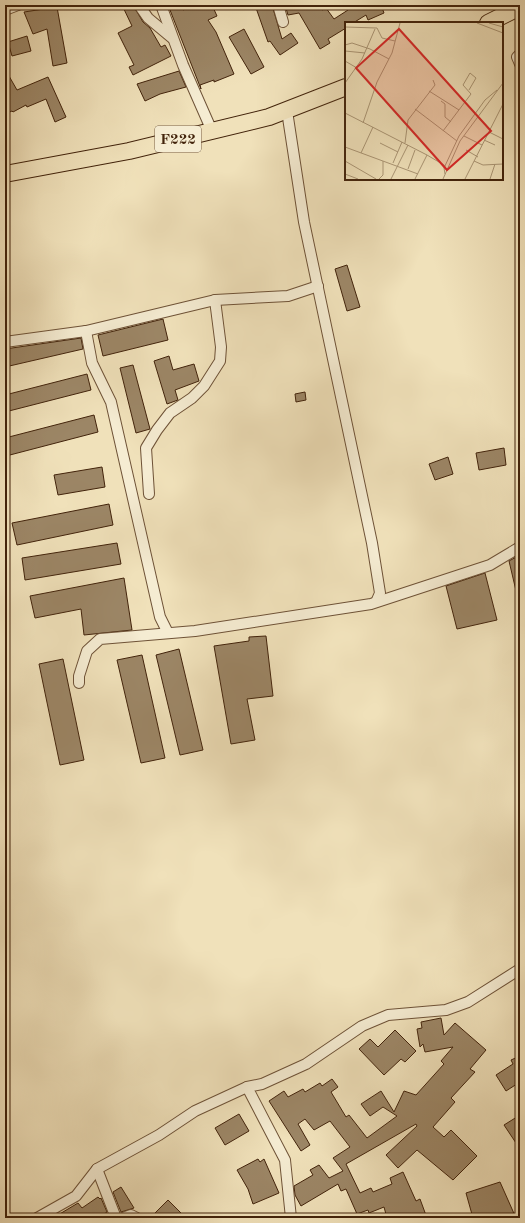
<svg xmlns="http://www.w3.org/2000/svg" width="525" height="1223" font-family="'Old Standard TT',serif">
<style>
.building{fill:#9c8666;stroke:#42230b}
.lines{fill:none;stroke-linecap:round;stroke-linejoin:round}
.minor-casing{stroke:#6e5237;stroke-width:12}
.primary-casing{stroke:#42230b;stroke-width:18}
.minor{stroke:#f5ecd2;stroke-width:10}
.primary{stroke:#f0e1ba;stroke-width:16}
.labels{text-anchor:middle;stroke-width:3.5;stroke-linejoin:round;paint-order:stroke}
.shield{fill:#f5ecd2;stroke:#785f47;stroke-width:1}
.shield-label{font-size:15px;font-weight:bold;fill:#42230b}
.inset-road{fill:none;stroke:#aa9574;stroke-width:1}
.view{fill:#d62828;fill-opacity:0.15;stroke:#d62828;stroke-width:2}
.inset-edge{fill:none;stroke:#42230b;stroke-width:2}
</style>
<rect width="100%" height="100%" fill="#f0e1ba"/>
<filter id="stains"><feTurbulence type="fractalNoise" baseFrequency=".005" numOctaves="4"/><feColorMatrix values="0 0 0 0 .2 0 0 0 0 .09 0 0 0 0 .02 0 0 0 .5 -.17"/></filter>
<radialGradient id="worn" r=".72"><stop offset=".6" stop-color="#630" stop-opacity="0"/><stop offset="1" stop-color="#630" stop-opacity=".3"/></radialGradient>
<g class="building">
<path d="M 122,5 L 133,5 L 143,22 L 150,28 L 161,47 L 165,45 L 171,56 L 133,75 L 129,67 L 134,65 L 118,33 L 132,26 Z"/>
<path d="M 181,5 L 183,10 L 194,5 L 212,5 L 217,16 L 208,20 L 216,32 L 234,74 L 214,82 L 214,80 L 200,85 L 201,89 L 170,10 Z"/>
<path d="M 255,5 L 272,5 L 282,39 L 291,33 L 298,43 L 280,55 L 270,41 L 268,42 Z"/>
<path d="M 285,5 L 322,5 L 322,10 L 326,8 L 334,19 L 348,10 L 345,5 L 381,5 L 384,13 L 368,20 L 366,15 L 353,23 L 346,23 L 346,28 L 328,39 L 330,43 L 320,49 L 299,13 L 288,15 Z"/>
<path d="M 57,7 L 67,63 L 53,66 L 47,29 L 33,34 L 24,12 Z"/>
<path d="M 244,29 L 264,67 L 251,74 L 229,37 Z"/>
<path d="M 27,36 L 31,51 L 12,56 L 8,42 Z"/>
<path d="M 5,69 L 17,90 L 48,77 L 66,117 L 55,122 L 46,99 L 27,107 L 26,105 L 13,112 L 12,111 L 5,114 Z"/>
<path d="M 179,71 L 186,87 L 160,94 L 145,101 L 137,84 Z"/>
<path d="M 347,265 L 360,307 L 347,311 L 335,269 Z"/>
<path d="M 163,319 L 168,340 L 103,356 L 98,335 Z"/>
<path d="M 81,338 L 83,349 L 5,367 L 5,349 Z"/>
<path d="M 169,356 L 173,370 L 194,364 L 199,381 L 175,390 L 178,400 L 167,404 L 154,361 Z"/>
<path d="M 133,365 L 150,429 L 136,433 L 120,368 Z"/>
<path d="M 87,374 L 91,390 L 5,412 L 5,395 Z"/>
<path d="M 305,392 L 306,400 L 296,402 L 295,394 Z"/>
<path d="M 94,415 L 98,432 L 6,456 L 5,438 Z"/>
<path d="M 504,448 L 506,465 L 479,470 L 476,453 Z"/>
<path d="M 448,457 L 453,474 L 435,480 L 429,464 Z"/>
<path d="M 102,467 L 105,487 L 58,495 L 54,475 Z"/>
<path d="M 109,504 L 113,525 L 17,545 L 12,523 Z"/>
<path d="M 117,543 L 121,564 L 25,580 L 22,558 Z"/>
<path d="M 520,555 L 520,595 L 517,595 L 509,561 Z"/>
<path d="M 485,573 L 497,620 L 457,629 L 446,586 Z"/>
<path d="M 124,578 L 132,630 L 84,635 L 81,609 L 35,618 L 30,596 Z"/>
<path d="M 266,636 L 273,696 L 247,699 L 255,740 L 231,744 L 214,646 L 249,641 L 249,637 Z"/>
<path d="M 179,649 L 203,750 L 180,755 L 156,655 Z"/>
<path d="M 142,655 L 165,758 L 141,763 L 117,660 Z"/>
<path d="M 63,659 L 84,760 L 60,765 L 39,664 Z"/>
<path d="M 441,1018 L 444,1035 L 455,1023 L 486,1050 L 470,1069 L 475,1072 L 451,1098 L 455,1102 L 433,1127 L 444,1137 L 451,1130 L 477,1156 L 453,1180 L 417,1150 L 398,1168 L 386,1155 L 417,1126 L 416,1124 L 346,1164 L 360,1193 L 371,1188 L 373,1192 L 392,1184 L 390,1178 L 403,1172 L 416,1201 L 420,1199 L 427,1218 L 387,1218 L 384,1207 L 369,1213 L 368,1210 L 357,1214 L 346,1189 L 341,1191 L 338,1184 L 301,1206 L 295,1195 L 294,1186 L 313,1175 L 310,1170 L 319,1165 L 329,1178 L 343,1171 L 333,1158 L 350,1147 L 330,1121 L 314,1130 L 305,1119 L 298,1124 L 310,1145 L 301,1151 L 269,1101 L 284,1091 L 288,1097 L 303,1089 L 305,1092 L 320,1083 L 322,1086 L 332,1079 L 338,1087 L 331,1092 L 346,1117 L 349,1115 L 367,1138 L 397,1116 L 383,1107 L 370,1116 L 361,1104 L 381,1091 L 394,1112 L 404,1091 L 416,1095 L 444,1064 L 441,1061 L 453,1047 L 425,1052 L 423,1044 L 420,1047 L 417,1029 L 422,1028 L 421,1022 Z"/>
<path d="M 395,1030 L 416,1051 L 405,1062 L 401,1059 L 384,1075 L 359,1049 L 370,1039 L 378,1047 Z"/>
<path d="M 520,1056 L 520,1082 L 506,1091 L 496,1075 L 513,1064 L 511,1060 Z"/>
<path d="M 239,1114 L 249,1131 L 225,1145 L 215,1128 Z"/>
<path d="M 520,1115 L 520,1149 L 504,1125 Z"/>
<path d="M 258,1159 L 260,1162 L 264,1159 L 279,1193 L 253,1204 L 248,1189 L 237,1170 Z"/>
<path d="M 500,1182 L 516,1218 L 473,1218 L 466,1193 Z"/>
<path d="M 121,1187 L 134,1208 L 121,1212 L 113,1192 Z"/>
<path d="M 98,1197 L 100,1199 L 101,1198 L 107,1212 L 98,1218 L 53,1218 L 78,1203 L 82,1208 Z"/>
<path d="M 168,1200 L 186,1218 L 171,1218 L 166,1214 L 162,1218 L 150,1218 Z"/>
</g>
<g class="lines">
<defs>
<g id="minor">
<path d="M 139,5 L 148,18 L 172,38"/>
<path d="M 161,5 L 183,65 L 212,131"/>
<path d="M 278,5 L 283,22"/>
<path d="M 5,10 L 18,5"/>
<path d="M 520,54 L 517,57 L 520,64"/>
<path d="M 287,111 L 304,222 L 372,543 L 380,593 L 377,600"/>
<path d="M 86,331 L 92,363 L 111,402 L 160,617 L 168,633"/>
<path d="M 5,342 L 86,331 L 215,300 L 288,296 L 318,286"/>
<path d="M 149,494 L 146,448 L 157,430 L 170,413 L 192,398 L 204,386 L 220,361 L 221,347 L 215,300"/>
<path d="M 79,683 L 79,676 L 87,651 L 100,639 L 195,631 L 371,604 L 490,565 L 520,547"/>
<path d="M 247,1087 L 285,1160 L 291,1218"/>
<path d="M 97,1169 L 116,1218"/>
<path d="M 37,1218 L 76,1196 L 97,1169 L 159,1135 L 195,1111 L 247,1087 L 262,1084 L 306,1064 L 362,1026 L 388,1015 L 446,1010 L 468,1002 L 520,969"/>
<path d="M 123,1218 L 131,1215 L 137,1218"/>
</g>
<g id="primary">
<path d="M 488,23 L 520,7"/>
<path d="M 5,174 L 129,151 L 269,117 L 346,87"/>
</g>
</defs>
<use href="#minor" class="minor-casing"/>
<use href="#primary" class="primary-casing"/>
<use href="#minor" class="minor"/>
<use href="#primary" class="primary"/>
</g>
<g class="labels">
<rect class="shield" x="155" y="126" width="46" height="26" rx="3"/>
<g class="shield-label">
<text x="178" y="144">F222</text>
</g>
</g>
<g transform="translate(345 22)">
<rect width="158" height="158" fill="#f0e1ba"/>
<path class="inset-road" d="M 132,1 L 158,11M 144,1 L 158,5M 0,5 L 32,6 L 37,16 L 50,19M 0,23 L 7,21 L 25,27 L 44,37M 0,29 L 20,31M 0,39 L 12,46M 0,61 L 17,37 L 30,7M 84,69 L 114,88M 96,79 L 100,82 L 100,95 L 106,100M 70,87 L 112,119M 0,91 L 82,133 L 99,143 L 102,148M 18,101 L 32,60 L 47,31 L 55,1M 98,109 L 126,72 L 118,63 L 125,51 L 131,56 L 124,68M 144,110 L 158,117M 119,114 L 137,123M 139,118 L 150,123M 35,121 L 53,130M 60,121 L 63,98 L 90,63 L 88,58M 0,125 L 73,152M 121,128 L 133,135M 16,131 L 28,105M 0,139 L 31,157M 129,139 L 138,143 L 158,142M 48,141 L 57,120M 63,147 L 70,128M 0,152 L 13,157M 100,152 L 99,146 L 114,114 L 140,78 L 152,68M 34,157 L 38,153 L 38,139M 46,157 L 63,123M 70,157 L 82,133M 98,157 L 115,119 L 158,61M 120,157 L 158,82M 145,157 L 150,142"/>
<path class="view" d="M 54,7 L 146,109 L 102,148 L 11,46 Z"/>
<rect width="158" height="158" class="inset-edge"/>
</g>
<rect width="525" height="1223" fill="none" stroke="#f0e1ba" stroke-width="20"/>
<rect x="6" y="6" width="513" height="1211" fill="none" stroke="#42230b" stroke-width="2"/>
<rect x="10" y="10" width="505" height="1203" fill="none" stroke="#42230b"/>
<rect width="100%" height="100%" filter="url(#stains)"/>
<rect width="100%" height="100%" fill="url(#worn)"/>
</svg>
